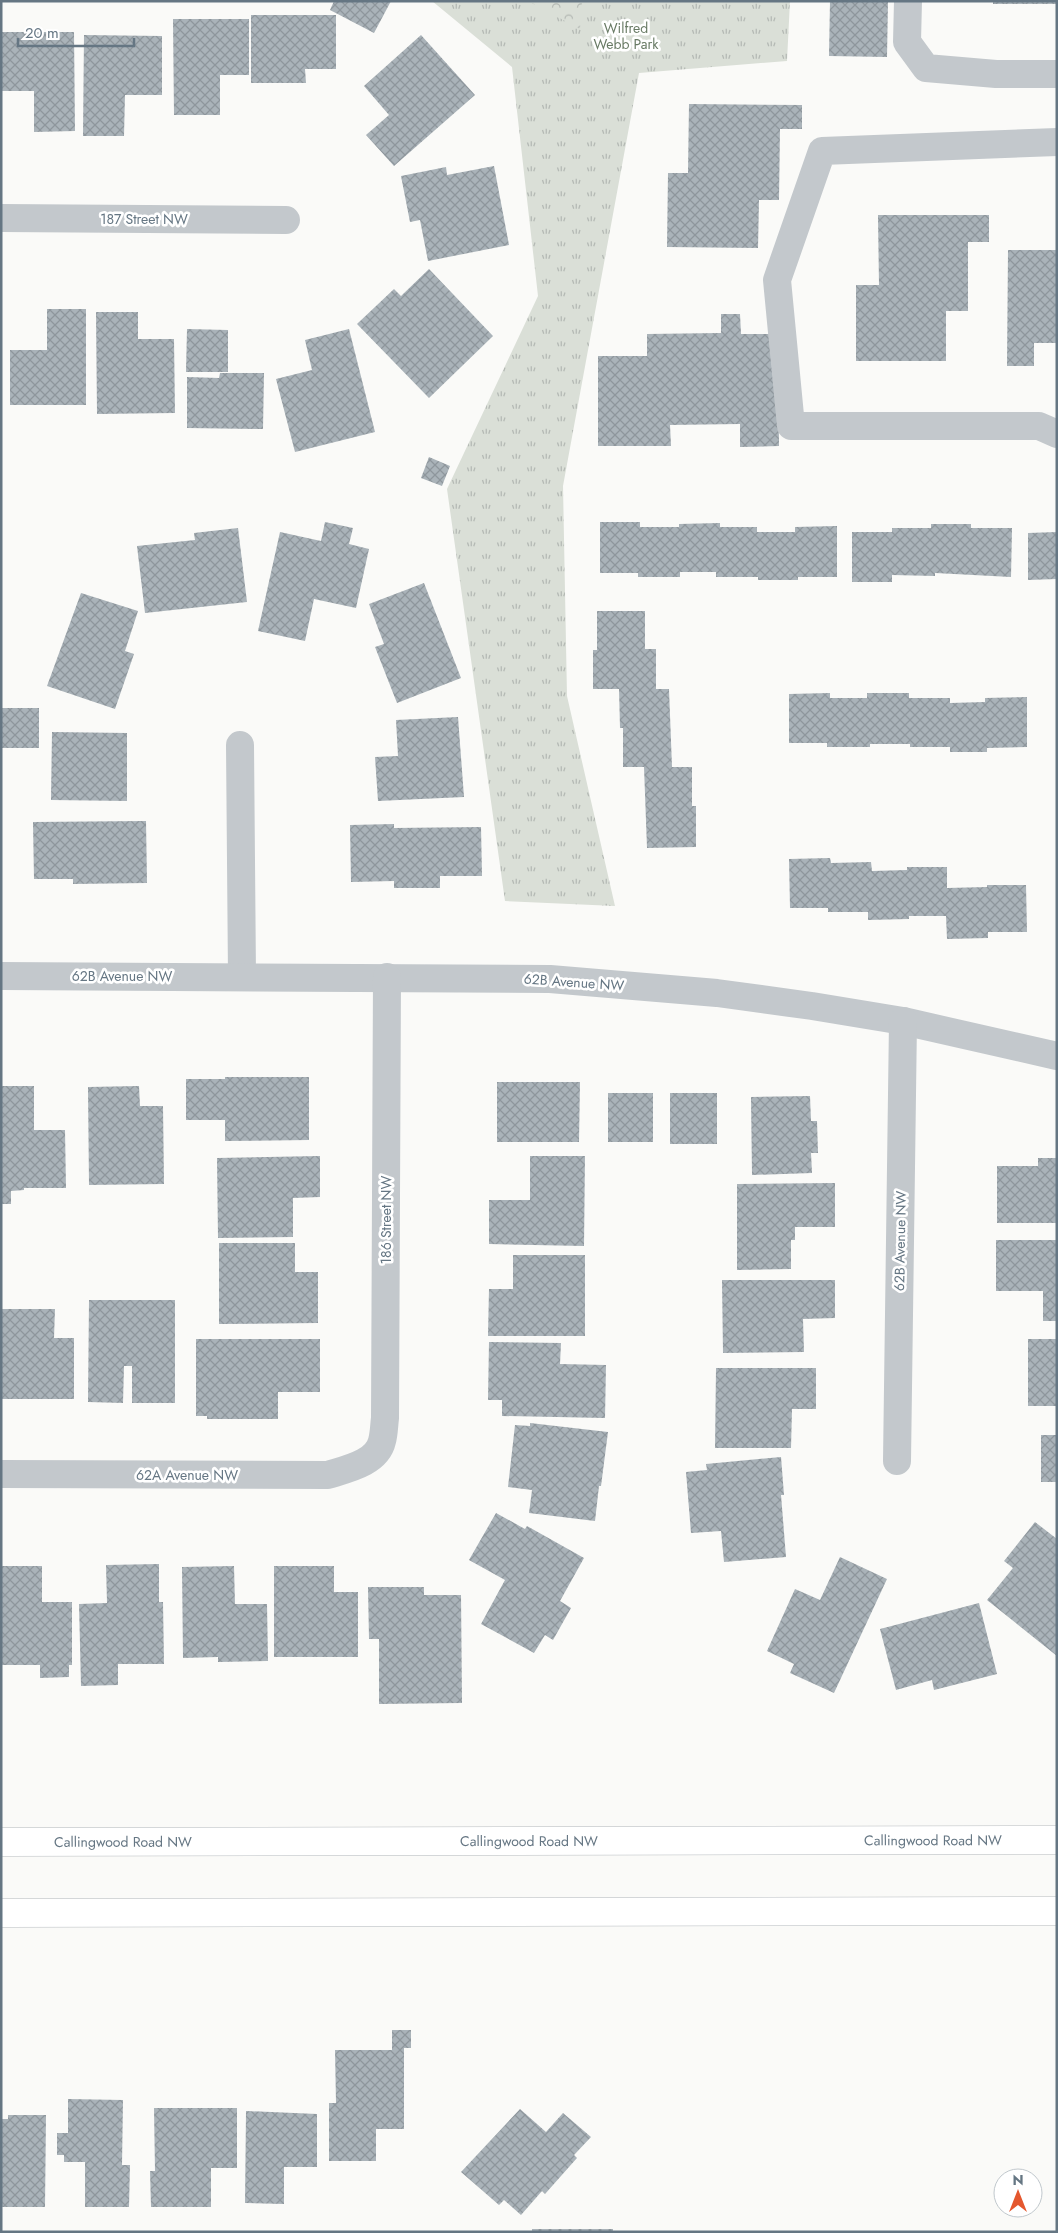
<svg xmlns="http://www.w3.org/2000/svg" width="1058" height="2233" font-family="Jost,sans-serif">
<style>
.grass{fill:url(#grass-tufts)}
.forest{fill:url(#forest-crowns)}
.building{fill:url(#building-cross-hatch)}
.lines{fill:none;stroke-linecap:round;stroke-linejoin:round}
.major-casing{stroke:#b5babe;stroke-width:29}
.minor{stroke:#c3c8cc;stroke-width:28}
.major{stroke:#fff;stroke-width:28}
.labels{text-anchor:middle;stroke-width:5;stroke-linejoin:round;paint-order:stroke}
.park-label{font-size:14px;fill:#687a64;stroke:#fff}
.street-label{font-size:14px;fill:#657683;stroke:#fff}
</style>
<defs>
<pattern id="grass-tufts" width="24" height="20" patternUnits="userSpaceOnUse" patternTransform="scale(1.25)"><rect width="24" height="20" fill="#dadfd7"/><path d="M3 7l-1-3M5 7V3M7 7l1-3M15 17l-1-3M17 17v-4M19 17l1-3" fill="none" stroke="#b4b9b4"/></pattern>
<pattern id="forest-crowns" width="20" height="18" patternUnits="userSpaceOnUse" patternTransform="scale(1.25)"><rect width="20" height="18" fill="#dadfd7"/><path d="M2 6a3 3 0 1 1 6 0M12 15a3 3 0 1 1 6 0" fill="none" stroke="#b4b9b4"/></pattern>
<pattern id="building-cross-hatch" width="8" height="8" patternUnits="userSpaceOnUse" patternTransform="scale(1.25)"><rect width="8" height="8" fill="#aab3b9"/><path d="M0 0l8 8M0 8l8-8" fill="none" stroke="#8e969c"/></pattern>
</defs>
<rect width="100%" height="100%" fill="#fafaf8"/>
<path class="grass" d="M 432,1 L 790,1 L 787,61 L 639,73 L 563,486 L 567,696 L 615,906 L 505,901 L 447,489 L 538,296 L 512,67 Z"/>
<path class="forest" d="M 528,1 L 582,1 L 580,29 Z"/>
<g class="building">
<path d="M 334,1 L 391,1 L 374,33 L 330,10 Z"/>
<path d="M 830,1 L 888,1 L 887,57 L 829,56 Z"/>
<rect x="993" y="1" width="64" height="3"/>
<path d="M 251,15 L 336,15 L 336,69 L 305,69 L 306,83 L 251,83 Z"/>
<path d="M 173,19 L 249,19 L 249,75 L 220,75 L 220,115 L 174,115 Z"/>
<path d="M 1,32 L 74,32 L 75,131 L 34,132 L 34,91 L 1,91 Z"/>
<path d="M 84,35 L 162,36 L 162,95 L 125,95 L 124,136 L 83,136 Z"/>
<path d="M 421,35 L 475,95 L 394,166 L 366,135 L 389,115 L 364,86 Z"/>
<path d="M 689,104 L 802,105 L 802,129 L 780,129 L 779,200 L 759,200 L 758,248 L 667,247 L 668,173 L 688,173 Z"/>
<path d="M 494,166 L 509,245 L 428,261 L 420,220 L 410,222 L 401,176 L 446,167 L 447,175 Z"/>
<path d="M 878,215 L 989,215 L 989,242 L 968,242 L 968,311 L 946,311 L 946,361 L 856,361 L 856,285 L 879,285 Z"/>
<path d="M 1008,250 L 1057,250 L 1057,343 L 1034,343 L 1034,366 L 1007,366 Z"/>
<path d="M 429,269 L 493,336 L 429,398 L 357,324 L 394,289 L 401,296 Z"/>
<path d="M 47,309 L 86,309 L 86,405 L 10,405 L 10,350 L 47,350 Z"/>
<path d="M 96,312 L 138,312 L 138,339 L 174,339 L 175,413 L 97,414 Z"/>
<path d="M 721,314 L 740,314 L 741,334 L 778,334 L 779,446 L 740,447 L 740,424 L 670,425 L 671,446 L 598,446 L 598,356 L 647,356 L 647,334 L 721,333 Z"/>
<path d="M 187,329 L 228,330 L 228,372 L 186,372 Z"/>
<path d="M 349,329 L 375,432 L 295,452 L 276,379 L 312,370 L 305,340 Z"/>
<path d="M 220,373 L 264,373 L 263,429 L 187,428 L 187,377 L 219,378 Z"/>
<path d="M 429,457 L 450,466 L 442,486 L 421,478 Z"/>
<path d="M 325,522 L 353,528 L 349,544 L 369,549 L 356,608 L 314,599 L 305,641 L 258,631 L 280,532 L 321,541 Z"/>
<path d="M 600,522 L 640,522 L 640,527 L 679,527 L 679,524 L 720,523 L 720,527 L 757,527 L 757,532 L 795,532 L 795,527 L 837,526 L 837,577 L 798,577 L 798,580 L 758,580 L 758,577 L 716,577 L 716,572 L 680,572 L 680,577 L 638,577 L 638,573 L 600,573 Z"/>
<path d="M 931,524 L 971,524 L 971,528 L 1012,528 L 1011,577 L 935,573 L 935,576 L 892,575 L 892,582 L 852,582 L 852,532 L 892,532 L 892,528 L 931,528 Z"/>
<path d="M 238,528 L 247,602 L 145,613 L 137,546 L 195,540 L 194,533 Z"/>
<path d="M 1057,532 L 1057,579 L 1028,580 L 1028,533 Z"/>
<path d="M 424,583 L 461,678 L 397,703 L 375,647 L 384,644 L 369,604 Z"/>
<path d="M 81,593 L 138,611 L 125,651 L 134,654 L 115,709 L 47,686 Z"/>
<path d="M 597,611 L 645,611 L 645,649 L 656,649 L 656,689 L 669,689 L 672,767 L 692,767 L 692,806 L 696,806 L 696,847 L 647,848 L 644,767 L 623,767 L 623,728 L 620,728 L 619,689 L 593,689 L 593,650 L 597,650 Z"/>
<path d="M 830,693 L 830,698 L 867,698 L 867,693 L 909,693 L 909,698 L 950,698 L 950,703 L 985,702 L 985,698 L 1027,697 L 1027,747 L 987,748 L 987,752 L 950,752 L 950,747 L 910,747 L 910,744 L 870,744 L 870,747 L 827,747 L 827,743 L 789,743 L 789,694 Z"/>
<path d="M 2,708 L 39,708 L 39,748 L 1,748 Z"/>
<path d="M 458,717 L 464,797 L 378,801 L 375,757 L 398,756 L 396,720 Z"/>
<path d="M 52,732 L 127,733 L 127,801 L 51,800 Z"/>
<path d="M 146,821 L 147,883 L 73,884 L 73,879 L 34,879 L 33,822 Z"/>
<path d="M 394,824 L 394,828 L 481,827 L 482,876 L 440,876 L 440,888 L 394,888 L 394,881 L 351,882 L 350,825 Z"/>
<path d="M 830,858 L 831,863 L 871,862 L 872,871 L 907,870 L 907,867 L 947,867 L 947,888 L 987,887 L 987,885 L 1026,885 L 1027,932 L 988,932 L 988,938 L 947,939 L 946,916 L 909,916 L 909,919 L 868,920 L 868,912 L 828,912 L 828,908 L 790,908 L 789,859 Z"/>
<path d="M 225,1077 L 309,1077 L 309,1140 L 225,1141 L 225,1120 L 186,1120 L 186,1079 L 225,1079 Z"/>
<path d="M 497,1082 L 580,1082 L 579,1142 L 497,1142 Z"/>
<path d="M 1,1086 L 34,1086 L 34,1130 L 65,1130 L 66,1188 L 24,1188 L 24,1190 L 11,1191 L 11,1204 L 1,1204 Z"/>
<path d="M 139,1086 L 140,1106 L 163,1106 L 164,1184 L 89,1185 L 88,1087 Z"/>
<rect x="608" y="1093" width="45" height="49"/>
<rect x="670" y="1093" width="47" height="51"/>
<path d="M 810,1096 L 811,1121 L 817,1121 L 818,1153 L 811,1153 L 812,1173 L 752,1175 L 751,1097 Z"/>
<path d="M 320,1156 L 320,1197 L 293,1198 L 293,1237 L 218,1238 L 217,1158 Z"/>
<path d="M 530,1156 L 585,1156 L 584,1246 L 489,1244 L 489,1200 L 530,1200 Z"/>
<path d="M 1038,1158 L 1057,1158 L 1057,1223 L 997,1223 L 997,1166 L 1038,1166 Z"/>
<path d="M 835,1183 L 835,1227 L 795,1227 L 795,1240 L 791,1240 L 791,1269 L 737,1270 L 737,1184 Z"/>
<path d="M 996,1240 L 1057,1240 L 1057,1321 L 1043,1321 L 1043,1291 L 996,1291 Z"/>
<path d="M 219,1243 L 295,1243 L 295,1272 L 318,1272 L 318,1323 L 219,1324 Z"/>
<path d="M 513,1255 L 585,1255 L 585,1336 L 488,1336 L 489,1289 L 513,1289 Z"/>
<path d="M 722,1280 L 835,1280 L 835,1318 L 803,1319 L 804,1352 L 723,1353 Z"/>
<path d="M 89,1300 L 175,1300 L 175,1403 L 132,1403 L 132,1366 L 124,1366 L 123,1403 L 88,1402 Z"/>
<path d="M 1,1309 L 55,1309 L 54,1338 L 74,1338 L 74,1399 L 1,1399 Z"/>
<path d="M 196,1339 L 320,1339 L 320,1392 L 278,1392 L 278,1419 L 207,1419 L 207,1416 L 196,1416 Z"/>
<rect x="1028" y="1339" width="29" height="67"/>
<path d="M 489,1342 L 561,1343 L 560,1364 L 606,1365 L 605,1418 L 502,1416 L 502,1400 L 488,1400 Z"/>
<path d="M 716,1368 L 816,1368 L 816,1409 L 792,1409 L 791,1448 L 715,1448 Z"/>
<path d="M 530,1423 L 608,1432 L 601,1486 L 599,1486 L 595,1521 L 529,1513 L 532,1490 L 508,1487 L 515,1425 L 530,1426 Z"/>
<rect x="1041" y="1435" width="16" height="47"/>
<path d="M 781,1457 L 784,1495 L 781,1495 L 786,1557 L 724,1562 L 721,1531 L 691,1533 L 686,1472 L 707,1470 L 706,1464 Z"/>
<path d="M 496,1513 L 525,1529 L 527,1526 L 584,1558 L 560,1601 L 571,1608 L 553,1640 L 545,1635 L 534,1653 L 481,1624 L 505,1580 L 469,1560 Z"/>
<path d="M 1035,1522 L 1057,1539 L 1057,1656 L 987,1600 L 1013,1568 L 1004,1561 Z"/>
<path d="M 840,1557 L 887,1579 L 834,1693 L 790,1673 L 794,1664 L 767,1651 L 795,1589 L 820,1600 Z"/>
<path d="M 159,1564 L 159,1602 L 163,1602 L 164,1664 L 118,1664 L 118,1685 L 81,1686 L 79,1604 L 107,1603 L 106,1565 Z"/>
<path d="M 1,1566 L 42,1566 L 42,1602 L 72,1602 L 72,1665 L 69,1665 L 69,1677 L 40,1678 L 40,1665 L 1,1665 Z"/>
<path d="M 234,1566 L 235,1604 L 267,1604 L 268,1661 L 218,1662 L 218,1657 L 183,1658 L 182,1567 Z"/>
<path d="M 274,1566 L 334,1566 L 334,1592 L 358,1592 L 358,1657 L 274,1657 Z"/>
<path d="M 368,1587 L 424,1587 L 424,1595 L 461,1595 L 462,1703 L 379,1704 L 379,1639 L 369,1639 Z"/>
<path d="M 979,1603 L 997,1674 L 934,1690 L 932,1680 L 896,1690 L 880,1629 Z"/>
<path d="M 392,2030 L 411,2030 L 411,2048 L 404,2048 L 404,2129 L 376,2129 L 376,2161 L 329,2161 L 329,2103 L 336,2103 L 335,2050 L 392,2050 Z"/>
<path d="M 68,2099 L 123,2100 L 122,2165 L 130,2165 L 129,2207 L 85,2207 L 85,2162 L 64,2162 L 64,2155 L 57,2155 L 57,2133 L 68,2133 Z"/>
<path d="M 154,2108 L 237,2108 L 237,2168 L 211,2168 L 211,2207 L 151,2207 L 150,2171 L 155,2171 Z"/>
<path d="M 520,2109 L 546,2132 L 563,2113 L 591,2137 L 574,2155 L 577,2158 L 545,2194 L 542,2191 L 521,2215 L 504,2200 L 499,2205 L 461,2172 Z"/>
<path d="M 246,2111 L 317,2114 L 317,2167 L 284,2167 L 284,2204 L 245,2203 Z"/>
<path d="M 8,2115 L 46,2115 L 45,2207 L 2,2207 L 1,2119 L 8,2119 Z"/>
<rect x="532" y="2229" width="81" height="3"/>
</g>
<g class="lines">
<defs>
<g id="major">
<path id="s1" d="M 1,1842 L 1057,1840"/>
<path d="M 1,1913 L 1057,1911"/>
</g>
</defs>
<use href="#major" class="major-casing"/>
<g class="minor">
<path d="M 908,1 L 907,42 L 926,68 L 996,74 L 1057,74"/>
<path d="M 1057,142 L 822,151 L 777,280 L 791,426 L 1039,426 L 1057,434"/>
<path d="M 1,218 L 286,220"/>
<path d="M 240,745 L 242,976"/>
<path d="M 1,976 L 550,979 L 717,993 L 812,1006 L 903,1021 L 1057,1056"/>
<path d="M 897,1461 L 903,1021"/>
<path d="M 1,1474 L 328,1475 C 347,1469 377,1463 382,1441 C 384,1434 384,1426 385,1418 L 387,977"/>
</g>
<use href="#major" class="major"/>
</g>
<g class="labels">
<g class="park-label">
<text x="626" y="33">Wilfred<tspan x="626" dy="16">Webb Park</tspan></text>
</g>
<g class="street-label">
<text x="144" y="224">187 Street NW</text>
<text x="122" y="981">62B Avenue NW</text>
<text transform="translate(574 982) rotate(4)" y="5">62B Avenue NW</text>
<text transform="translate(386 1220) rotate(-90)" y="5">186 Street NW</text>
<text transform="translate(900 1241) rotate(-89)" y="5">62B Avenue NW</text>
<text x="187" y="1480">62A Avenue NW</text>
<text dy="5" stroke="none"><textPath href="#s1" startOffset="932">Callingwood Road NW</textPath></text>
<text dy="5" stroke="none"><textPath href="#s1" startOffset="528">Callingwood Road NW</textPath></text>
<text dy="5" stroke="none"><textPath href="#s1" startOffset="122">Callingwood Road NW</textPath></text>
</g>
</g>
<rect width="1058" height="2233" fill="none" stroke="#657683" stroke-width="5"/>
<g transform="translate(1018 2193)"><circle r="24" fill="#ffffff" stroke="#c1c8cd"/>
<path d="M0-4L9 19L0 12L-9 19Z" fill="#e4572e"/>
<text y="-8" font-size="14" font-weight="bold" text-anchor="middle" fill="#657683">N</text>
</g>
<path d="M18 38v8h116v-8" fill="none" stroke="#657683" stroke-width="2.5"/>
<text x="25" y="38" font-size="15" fill="#657683" stroke="#ffffff" stroke-width="4" paint-order="stroke">20 m</text>
</svg>
